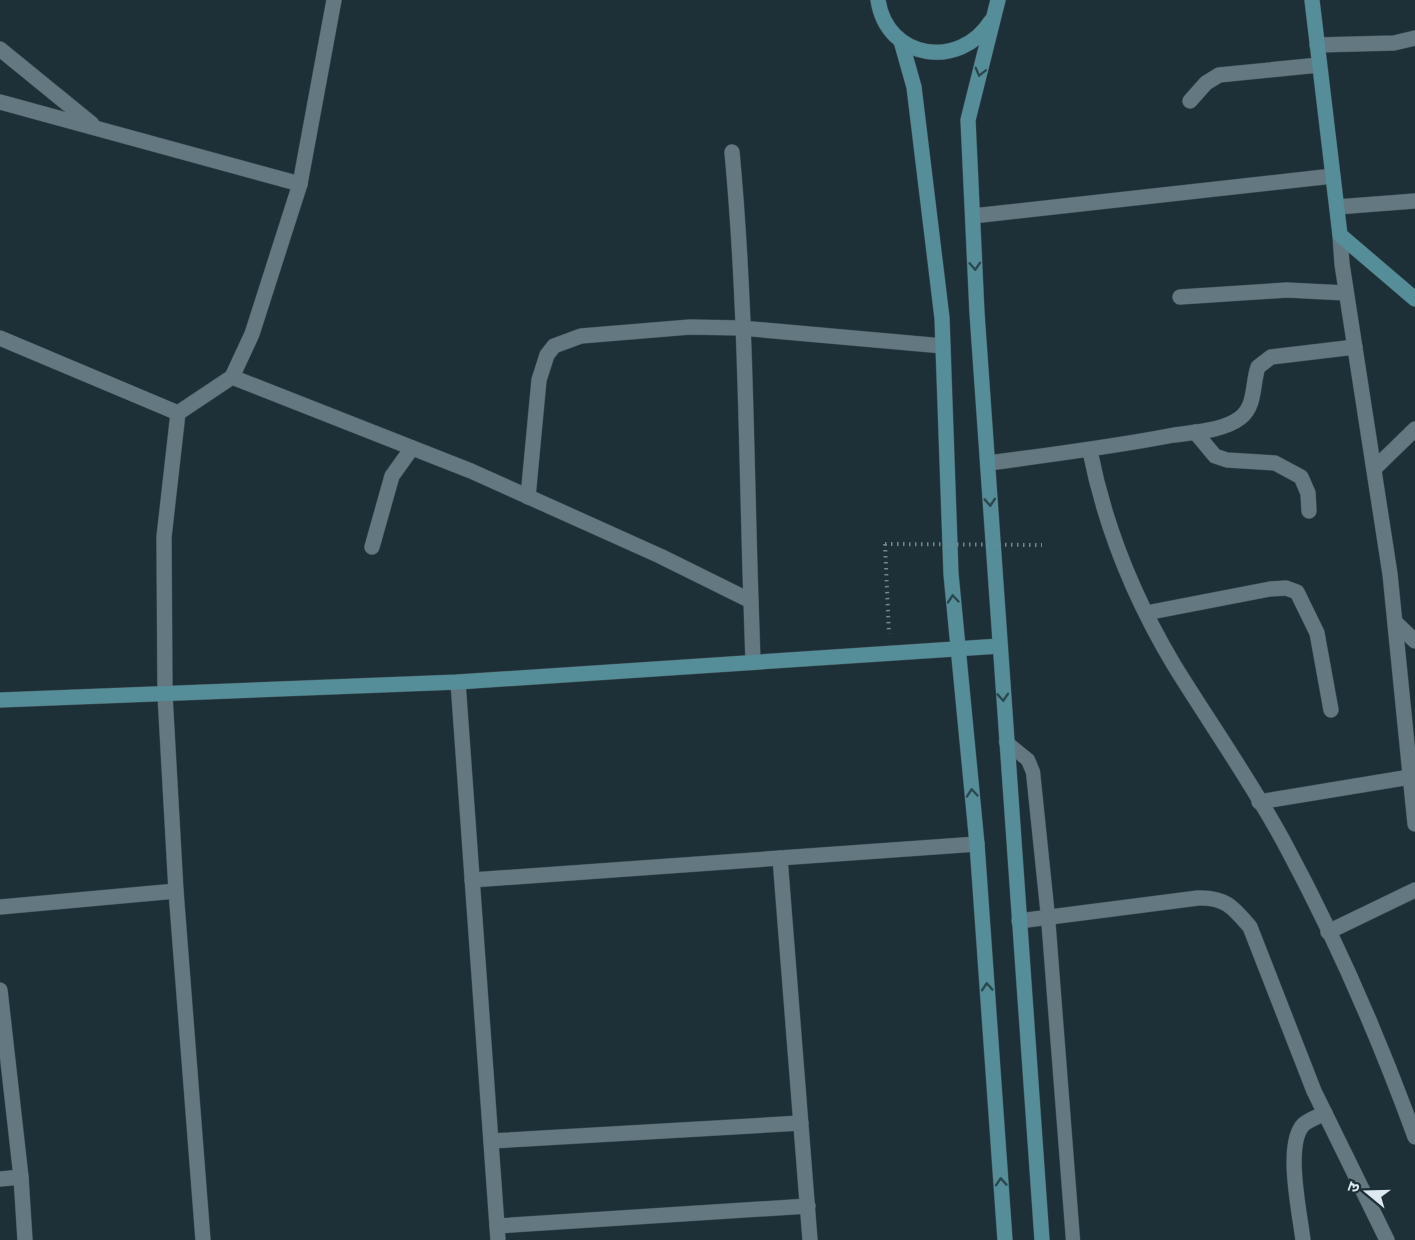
<svg xmlns="http://www.w3.org/2000/svg" width="1415" height="1240" font-family="Barlow,'Noto Sans Devanagari',sans-serif">
<style>
.lines{fill:none;stroke-linecap:round;stroke-linejoin:round}
.lane-casing{stroke:#3e4e55;stroke-width:15}
.street-casing{stroke:#3e4e55;stroke-width:16}
.secondary-casing{stroke:#3e4e55;stroke-width:16}
.path{stroke:#76868c;stroke-width:4;stroke-dasharray:1.5 4.5;stroke-linecap:butt}
.lane{stroke:#637881;stroke-width:14}
.street{stroke:#637881;stroke-width:15}
.secondary{stroke:#558e98;stroke-width:15}
.path-bridge{stroke:#76868c;stroke-width:4;stroke-dasharray:1.5 4.5;stroke-linecap:butt}
.oneway{stroke:#2b4850}
</style>
<rect width="100%" height="100%" fill="#1d3038"/>
<g class="lines">
<defs>
<path id="lane" d="M 1006,742 L 1028,760 L 1033,772 L 1048,917 L 1073,1240"/>
<g id="street">
<path d="M 1317,45 L 1394,43 L 1415,38"/>
<path d="M 0,49 L 92,124"/>
<path d="M 1190,101 L 1206,83 L 1219,75 L 1319,65"/>
<path d="M 0,102 L 300,184"/>
<path d="M 732,152 C 746,301 746,451 751,601"/>
<path d="M 1337,207 L 1415,201"/>
<path d="M 973,216 L 1333,176"/>
<path d="M 1340,235 L 1342,264 L 1390,574 L 1415,824"/>
<path d="M 1180,297 L 1287,290 L 1346,293"/>
<path d="M 0,338 L 178,413 L 164,537 L 165,695 L 176,891 L 203,1240"/>
<path d="M 232,377 L 471,471 L 660,556 L 751,601 L 753,662"/>
<path d="M 178,413 L 232,377 L 252,334 L 300,184 L 334,0"/>
<path d="M 1195,432 L 1215,456 L 1227,460 L 1275,463 L 1301,477 L 1308,493 L 1309,511"/>
<path d="M 1090,451 C 1105,527 1134,598 1174,665 C 1211,725 1253,784 1286,846 C 1336,939 1379,1038 1415,1137"/>
<path d="M 988,463 C 1050,455 1112,447 1174,435 C 1194,432 1223,431 1240,418 C 1256,406 1252,384 1258,367 L 1271,357 L 1355,347"/>
<path d="M 1374,469 L 1415,429"/>
<path d="M 528,497 L 539,380 L 547,355 L 554,346 L 581,336 L 690,327 L 741,328 L 943,346"/>
<path d="M 372,547 L 392,476 L 412,448"/>
<path d="M 1146,613 L 1270,589 L 1286,588 L 1297,592 L 1317,633 L 1331,710"/>
<path d="M 1395,622 L 1415,641"/>
<path d="M 458,682 L 498,1240"/>
<path d="M 1259,802 L 1410,777"/>
<path d="M 780,858 L 810,1240"/>
<path d="M 472,880 L 977,844"/>
<path d="M 0,907 L 176,891"/>
<path d="M 1019,921 L 1198,898 C 1225,897 1233,907 1250,927 L 1314,1091 L 1387,1240"/>
<path d="M 1328,932 L 1415,890"/>
<path d="M 0,990 L 21,1177"/>
<path d="M 491,1141 L 801,1123"/>
<path d="M 0,1179 L 21,1177 L 25,1240"/>
<path d="M 497,1226 L 808,1206"/>
<path d="M 1303,1240 C 1300,1214 1284,1143 1304,1124 C 1309,1120 1319,1116 1325,1113"/>
</g>
<g id="secondary">
<path d="M 878,0 C 887,60 960,70 991,21"/>
<path d="M 998,0 L 968,120 L 977,313 L 1042,1240"/>
<path d="M 1312,0 L 1340,235 L 1415,299"/>
<path d="M 901,41 L 914,87 L 942,318 L 951,574 L 977,844 L 1005,1240"/>
<path d="M 0,700 L 458,682 L 1000,646"/>
</g>
</defs>
<use href="#lane" class="lane-casing"/>
<use href="#street" class="street-casing"/>
<use href="#secondary" class="secondary-casing"/>
<path class="path" d="M 885,544 L 889,634"/>
<use href="#lane" class="lane"/>
<use href="#street" class="street"/>
<use href="#secondary" class="secondary"/>
<path class="path-bridge" d="M 885,544 L 1042,545"/>
</g>
<defs><path id="oneway-chevron" d="M-2-3.5L2.5 0L-2 3.5" fill="none" stroke-width="1.6" stroke-linecap="round" stroke-linejoin="round" transform="scale(1.5)"/></defs>
<g class="oneway">
<use href="#oneway-chevron" transform="translate(980 72) rotate(104)"/>
<use href="#oneway-chevron" transform="translate(975 266) rotate(87)"/>
<use href="#oneway-chevron" transform="translate(990 502) rotate(86)"/>
<use href="#oneway-chevron" transform="translate(953 599) rotate(-95)"/>
<use href="#oneway-chevron" transform="translate(1003 697) rotate(86)"/>
<use href="#oneway-chevron" transform="translate(972 793) rotate(-95)"/>
<use href="#oneway-chevron" transform="translate(987 987) rotate(-94)"/>
<use href="#oneway-chevron" transform="translate(1001 1182) rotate(-94)"/>
</g>
<g transform="translate(1367 1192) rotate(289)" stroke="#1d3038" stroke-width="4.5" paint-order="stroke">
<path d="M0-4.5L10 22L0 15L-10 22Z" fill="#dde9ee"/>
<text y="-9" font-size="16" font-weight="bold" text-anchor="middle" fill="#dde9ee">उ</text>
</g>
</svg>
